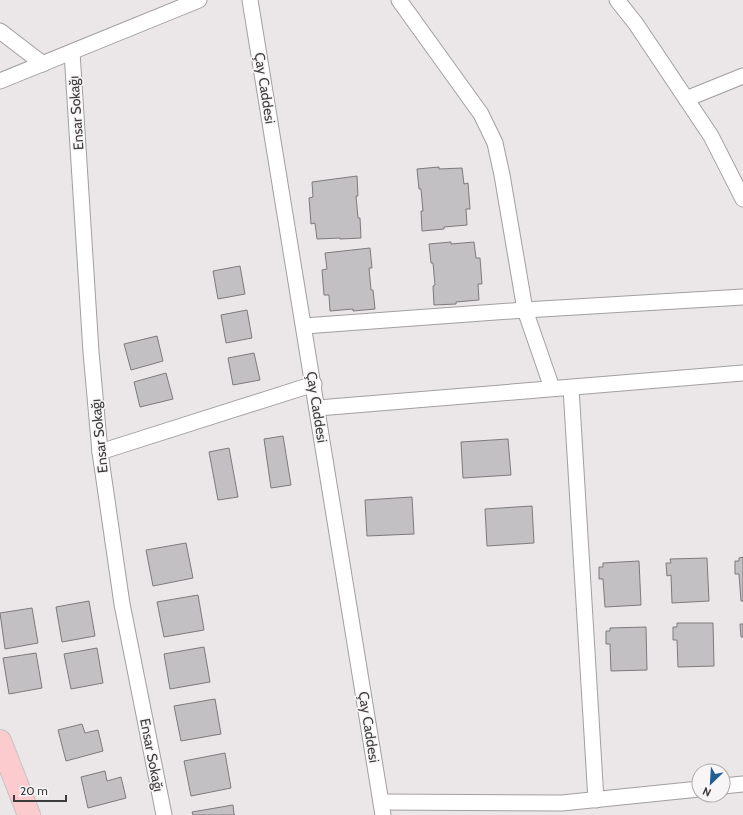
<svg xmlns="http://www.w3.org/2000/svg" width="743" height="815" font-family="Cabin,sans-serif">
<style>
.building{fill:#c2c0c2;stroke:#7d7a7c}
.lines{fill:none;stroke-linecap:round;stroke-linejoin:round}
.street-casing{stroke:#a29fa0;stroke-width:17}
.primary-casing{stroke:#c5c4c5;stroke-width:24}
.street{stroke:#fff;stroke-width:15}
.primary{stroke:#fbcbce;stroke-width:22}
.labels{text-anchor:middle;stroke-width:3;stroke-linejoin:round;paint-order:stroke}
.street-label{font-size:14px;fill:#3d3c3d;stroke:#f8f5f6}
</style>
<rect width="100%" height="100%" fill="#ebe7e9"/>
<g class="building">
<path d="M 439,167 L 439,169 L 462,168 L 464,184 L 468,183 L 470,209 L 466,209 L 467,225 L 444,227 L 444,229 L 422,231 L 421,211 L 423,211 L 421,189 L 419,189 L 417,169 Z"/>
<path d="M 357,176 L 358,196 L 356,196 L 358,218 L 360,218 L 361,238 L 340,239 L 340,238 L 317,239 L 315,223 L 311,224 L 309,198 L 313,197 L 312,182 Z"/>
<path d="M 451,242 L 451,244 L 474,242 L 476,258 L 480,258 L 482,284 L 478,284 L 479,300 L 456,302 L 456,304 L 434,305 L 433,286 L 435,285 L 433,263 L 431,263 L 429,244 Z"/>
<path d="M 370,248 L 372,268 L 369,268 L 371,290 L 373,290 L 375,309 L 353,311 L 353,309 L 330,311 L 329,295 L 324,295 L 322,270 L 327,269 L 325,253 Z"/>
<path d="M 240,266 L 245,294 L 218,299 L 213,271 Z"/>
<path d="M 247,310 L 252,338 L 226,343 L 221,315 Z"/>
<path d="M 157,336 L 163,361 L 131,370 L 124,344 Z"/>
<path d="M 254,353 L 260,380 L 233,385 L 228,358 Z"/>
<path d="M 166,373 L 173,399 L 140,407 L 134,382 Z"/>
<path d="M 283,436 L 291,485 L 271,488 L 264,439 Z"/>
<path d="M 508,439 L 511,475 L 463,478 L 461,442 Z"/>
<path d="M 229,448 L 238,497 L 218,500 L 209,452 Z"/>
<path d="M 412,497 L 414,534 L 367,536 L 365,500 Z"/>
<path d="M 532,506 L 534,543 L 487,546 L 485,509 Z"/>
<path d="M 186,543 L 193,578 L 153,586 L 146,550 Z"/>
<path d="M 743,557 L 743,601 L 741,601 L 739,574 L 735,574 L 735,561 L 739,561 L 739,558 Z"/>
<path d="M 707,558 L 709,601 L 672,603 L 671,575 L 667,576 L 666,563 L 671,563 L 670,559 Z"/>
<path d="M 639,561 L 641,605 L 605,607 L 603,579 L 599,579 L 599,567 L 603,567 L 603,563 Z"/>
<path d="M 198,595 L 204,630 L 164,637 L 157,602 Z"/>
<path d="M 89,601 L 95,636 L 62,642 L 56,607 Z"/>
<path d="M 32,608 L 38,643 L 5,649 L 0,613 Z"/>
<path d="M 677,623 L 713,623 L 714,666 L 678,667 L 677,640 L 673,640 L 673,627 L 677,627 Z"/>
<path d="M 740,624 L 743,624 L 743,637 L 741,637 Z"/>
<path d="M 646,627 L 647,670 L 611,671 L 610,644 L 606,644 L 606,631 L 610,631 L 610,628 Z"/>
<path d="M 204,647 L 210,682 L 170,689 L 164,654 Z"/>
<path d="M 97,648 L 103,683 L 71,689 L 64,654 Z"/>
<path d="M 36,653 L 42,688 L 9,694 L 3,658 Z"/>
<path d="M 215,699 L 221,734 L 181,741 L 174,706 Z"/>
<path d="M 82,724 L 85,733 L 98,730 L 103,751 L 66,761 L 58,730 Z"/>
<path d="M 225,753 L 231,788 L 191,796 L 184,761 Z"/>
<path d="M 105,771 L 107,781 L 121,777 L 126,798 L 88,808 L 81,777 Z"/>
<path d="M 233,805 L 234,814 L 235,815 L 193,815 L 192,812 Z"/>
</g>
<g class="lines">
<defs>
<g id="street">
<path d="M 250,0 L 383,815"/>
<path d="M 399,0 L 481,114 L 495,143 L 502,175 L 525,310 L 552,388"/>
<path d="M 617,0 L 636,24 L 711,136 L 743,199"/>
<path d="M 0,31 L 43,64"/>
<path d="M 72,52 L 91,352 L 100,452 L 122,604 L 164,815"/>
<path d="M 0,81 L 199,0"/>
<path d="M 686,99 L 743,76"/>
<path d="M 304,326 L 525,310 L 743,297"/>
<path d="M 571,388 L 596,800"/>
<path d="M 318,408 L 743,373"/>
<path d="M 100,452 L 314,384"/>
<path d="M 723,786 L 743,784"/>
<path d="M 381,802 L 562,803 L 699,789"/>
</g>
<path id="primary" d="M 0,741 L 29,815"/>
</defs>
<use href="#street" class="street-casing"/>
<use href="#primary" class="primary-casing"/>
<use href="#street" class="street"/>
<use href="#primary" class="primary"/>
</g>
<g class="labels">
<g class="street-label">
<text transform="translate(265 88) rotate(81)" y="5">Çay Caddesi</text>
<text transform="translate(76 113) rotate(-94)" y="5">Ensar Sokağı</text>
<text transform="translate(317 407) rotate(81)" y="5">Çay Caddesi</text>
<text transform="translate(99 436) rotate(-96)" y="5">Ensar Sokağı</text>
<text transform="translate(369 727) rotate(81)" y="5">Çay Caddesi</text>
<text transform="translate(152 755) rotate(79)" y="5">Ensar Sokağı</text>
</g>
</g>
<g transform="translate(711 783) rotate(205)"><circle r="19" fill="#f8f5f6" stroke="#adabac"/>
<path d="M0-3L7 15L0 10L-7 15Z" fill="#1f5d93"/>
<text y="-6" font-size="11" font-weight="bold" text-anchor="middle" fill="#3d3c3d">N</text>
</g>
<path d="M14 795v6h52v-6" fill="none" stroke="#3d3c3d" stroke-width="2"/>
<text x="20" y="795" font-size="12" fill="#3d3c3d" stroke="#f8f5f6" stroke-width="3" paint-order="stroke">20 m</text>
</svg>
